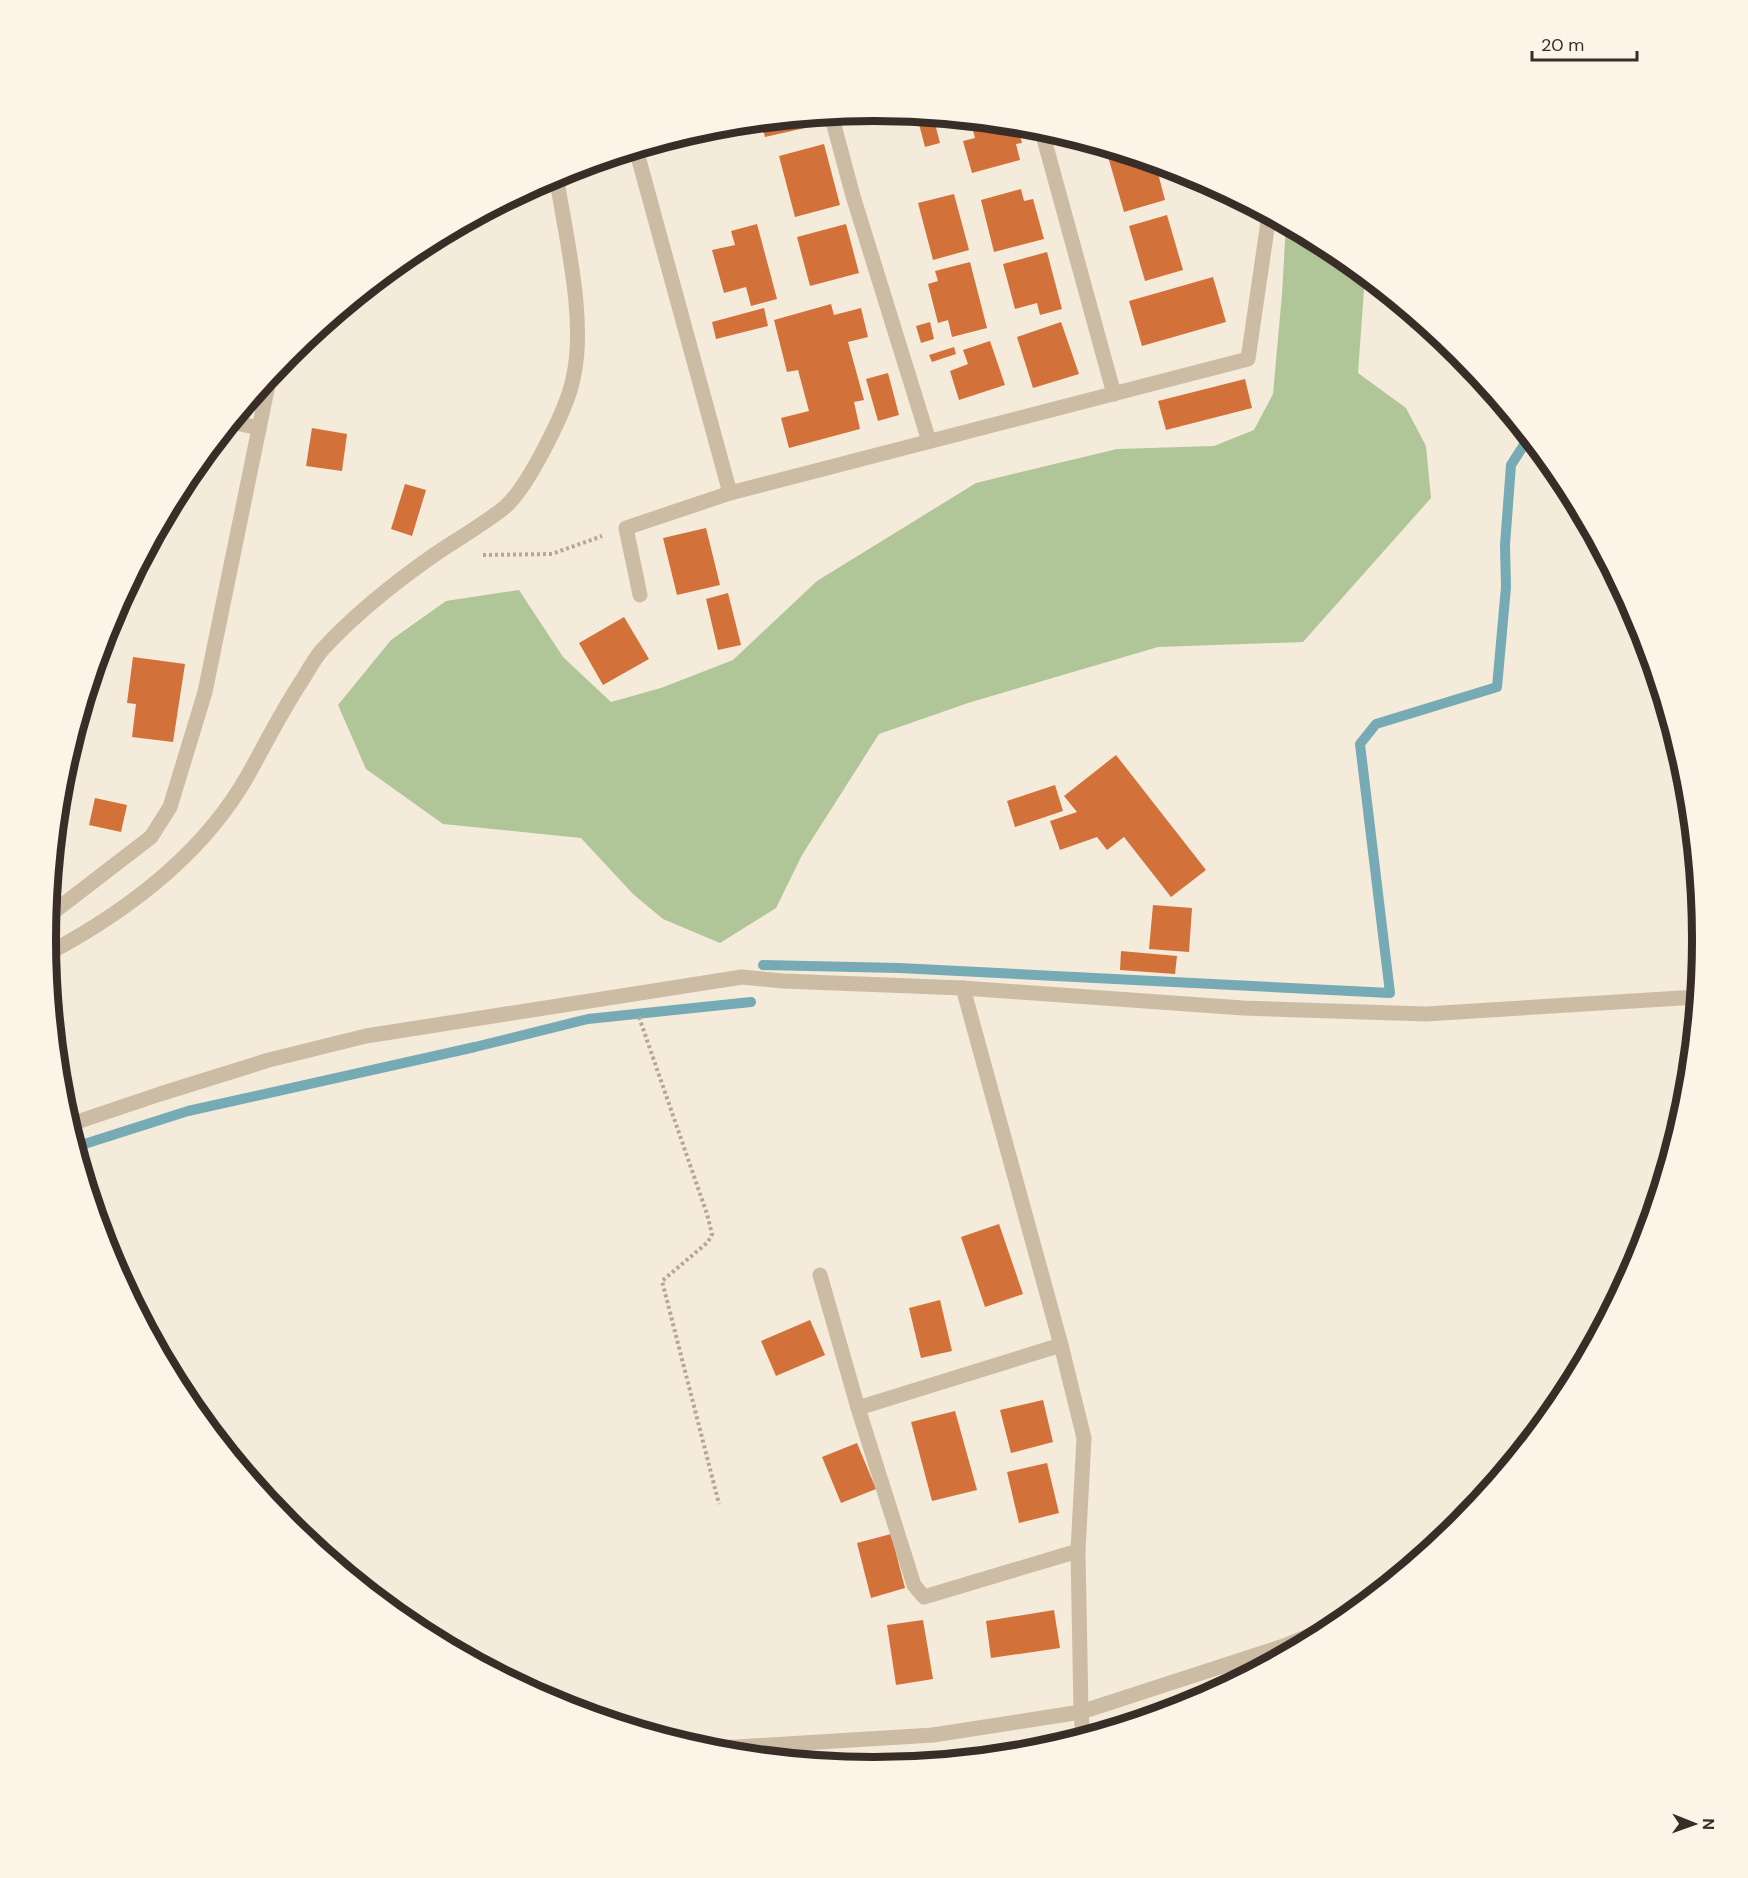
<svg xmlns="http://www.w3.org/2000/svg" width="1748" height="1878" font-family="'DM Sans',sans-serif">
<style>
.green{fill:#b0c598}
.lines{fill:none;stroke-linecap:round;stroke-linejoin:round}
.stream{stroke:#76aab4;stroke-width:10}
.building{fill:#d2723a}
.path{stroke:#b9a68f;stroke-width:4;stroke-dasharray:3 3;stroke-linecap:butt}
.minor{stroke:#cdbca4;stroke-width:15}
.tertiary{stroke:#cdbca4;stroke-width:15}
.rim{fill:none;stroke:#382e27;stroke-width:8}
</style>
<rect width="100%" height="100%" fill="#f4ebda"/>
<path class="green" d="M 1286,224 L 1335,250 L 1365,275 L 1358,373 L 1406,408 L 1426,446 L 1431,498 L 1303,642 L 1158,647 L 968,703 L 879,734 L 802,855 L 776,908 L 720,943 L 663,919 L 633,894 L 581,838 L 443,824 L 366,769 L 338,705 L 391,640 L 446,601 L 519,590 L 563,657 L 611,702 L 661,688 L 733,660 L 817,581 L 976,483 L 1117,449 L 1214,446 L 1254,430 L 1273,394 L 1282,294 Z"/>
<g class="lines">
<g class="stream">
<path d="M 763,965 L 899,968 L 1390,993 L 1360,744 L 1376,724 L 1497,687 L 1506,587 L 1505,545 L 1511,465 L 1529,437"/>
<path d="M 75,1147 L 188,1111 L 475,1047 L 588,1019 L 751,1002"/>
</g>
</g>
<g class="building">
<path d="M 891,112 L 923,115 L 894,123 Z"/>
<path d="M 812,116 L 814,126 L 765,137 L 761,121 Z"/>
<path d="M 970,119 L 1017,124 L 1022,143 L 1016,144 L 1020,160 L 972,173 L 963,141 L 975,138 Z"/>
<path d="M 934,120 L 940,143 L 925,147 L 919,124 Z"/>
<path d="M 824,144 L 840,205 L 795,217 L 779,156 Z"/>
<path d="M 1117,151 L 1155,162 L 1165,200 L 1124,212 L 1107,153 Z"/>
<path d="M 1021,189 L 1024,201 L 1033,199 L 1044,239 L 994,252 L 981,200 Z"/>
<path d="M 954,194 L 969,250 L 933,260 L 918,203 Z"/>
<path d="M 1167,215 L 1183,270 L 1145,281 L 1129,226 Z"/>
<path d="M 757,224 L 777,299 L 751,306 L 746,287 L 724,293 L 712,250 L 735,245 L 731,231 Z"/>
<path d="M 846,224 L 859,273 L 810,286 L 797,237 Z"/>
<path d="M 1047,252 L 1062,309 L 1040,315 L 1037,303 L 1015,309 L 1003,264 Z"/>
<path d="M 970,262 L 987,328 L 952,337 L 948,320 L 938,323 L 928,284 L 938,281 L 935,271 Z"/>
<path d="M 1213,277 L 1226,322 L 1142,346 L 1129,301 Z"/>
<path d="M 831,304 L 834,315 L 861,308 L 868,337 L 848,342 L 864,400 L 854,402 L 860,429 L 789,448 L 781,418 L 809,411 L 798,370 L 787,372 L 774,320 Z"/>
<path d="M 764,308 L 768,326 L 716,339 L 712,322 Z"/>
<path d="M 930,322 L 934,339 L 921,343 L 916,326 Z"/>
<path d="M 1061,322 L 1079,374 L 1033,388 L 1017,337 Z"/>
<path d="M 990,341 L 1005,385 L 959,400 L 950,371 L 968,364 L 963,350 Z"/>
<path d="M 954,347 L 956,354 L 932,362 L 929,355 Z"/>
<path d="M 888,373 L 899,415 L 878,421 L 866,379 Z"/>
<path d="M 1245,379 L 1252,408 L 1166,430 L 1158,401 Z"/>
<path d="M 312,428 L 347,434 L 342,471 L 306,466 Z"/>
<path d="M 405,484 L 426,490 L 412,536 L 391,529 Z"/>
<path d="M 706,528 L 720,585 L 677,595 L 663,538 Z"/>
<path d="M 728,593 L 741,645 L 718,650 L 706,599 Z"/>
<path d="M 624,617 L 649,659 L 603,685 L 579,643 Z"/>
<path d="M 133,657 L 185,664 L 173,742 L 132,737 L 136,704 L 127,703 Z"/>
<path d="M 1116,755 L 1206,870 L 1171,897 L 1124,837 L 1107,850 L 1097,837 L 1060,850 L 1050,821 L 1077,812 L 1064,796 Z"/>
<path d="M 1055,785 L 1063,811 L 1015,827 L 1007,801 Z"/>
<path d="M 95,798 L 127,805 L 121,832 L 89,825 Z"/>
<path d="M 1153,905 L 1192,908 L 1189,952 L 1149,949 Z"/>
<path d="M 1121,951 L 1177,956 L 1175,974 L 1120,970 Z"/>
<path d="M 999,1224 L 1023,1294 L 985,1307 L 961,1237 Z"/>
<path d="M 940,1300 L 952,1351 L 921,1358 L 909,1308 Z"/>
<path d="M 810,1320 L 825,1355 L 776,1376 L 761,1341 Z"/>
<path d="M 1043,1400 L 1053,1442 L 1011,1453 L 1000,1410 Z"/>
<path d="M 955,1411 L 977,1490 L 932,1501 L 911,1422 Z"/>
<path d="M 857,1443 L 876,1489 L 841,1503 L 822,1457 Z"/>
<path d="M 1047,1463 L 1059,1513 L 1019,1523 L 1007,1472 Z"/>
<path d="M 891,1534 L 905,1588 L 871,1598 L 857,1543 Z"/>
<path d="M 1054,1610 L 1060,1648 L 991,1658 L 986,1621 Z"/>
<path d="M 923,1620 L 933,1679 L 896,1685 L 887,1625 Z"/>
</g>
<g class="lines">
<g class="path">
<path d="M 483,555 L 552,554 L 602,536"/>
<path d="M 639,1017 L 707,1214 L 712,1234 L 708,1242 L 662,1281 L 719,1504"/>
</g>
<g class="minor">
<path d="M 831,114 L 853,196 L 929,441"/>
<path d="M 1041,128 L 1114,394"/>
<path d="M 636,149 L 730,493"/>
<path d="M 231,422 L 259,428"/>
<path d="M 640,595 L 626,528 L 730,493 L 1248,359 L 1269,215"/>
<path d="M 47,917 L 151,837 L 170,807 L 205,692 L 270,375"/>
<path d="M 47,954 C 126,912 203,855 248,775 C 266,743 282,710 303,679 C 309,669 315,658 322,650 C 355,614 394,583 434,555 C 457,539 483,525 505,507 C 528,487 567,409 573,379 C 587,319 565,235 556,174"/>
<path d="M 963,988 L 1061,1345 L 1084,1438 L 1078,1551 L 1081,1712"/>
<path d="M 68,1125 L 160,1094 L 269,1060 L 366,1036 L 742,977 L 783,981 L 963,988 L 1243,1008 L 1426,1014 L 1697,997"/>
<path d="M 820,1275 L 858,1408 L 914,1585 L 924,1597 L 1078,1551"/>
<path d="M 858,1408 L 1061,1345"/>
</g>
<g class="tertiary">
<path d="M 1081,1712 L 1083,1738"/>
<path d="M 703,1749 L 933,1735 L 1081,1712 L 1284,1646 L 1343,1622"/>
</g>
</g>
<path d="M0 0H1748V1878H0ZM56 939a818 818 0 1 1 1636 0a818 818 0 1 1-1636 0Z" fill="#fbf4e7" fill-rule="evenodd"/>
<path class="rim" d="M56 939a818 818 0 1 1 1636 0a818 818 0 1 1-1636 0Z"/>
<g transform="translate(1694 1824) rotate(91)" stroke="#fbf4e7" stroke-width="4.5" paint-order="stroke">
<path d="M0-4.5L10 22L0 15L-10 22Z" fill="#382e27"/>
<text y="-9" font-size="16" font-weight="bold" text-anchor="middle" fill="#382e27">N</text>
</g>
<path d="M1532 51v9h105v-9" fill="none" stroke="#382e27" stroke-width="3"/>
<text x="1541" y="51" font-size="18" fill="#382e27" stroke="#fbf4e7" stroke-width="4.5" paint-order="stroke">20 m</text>
</svg>
